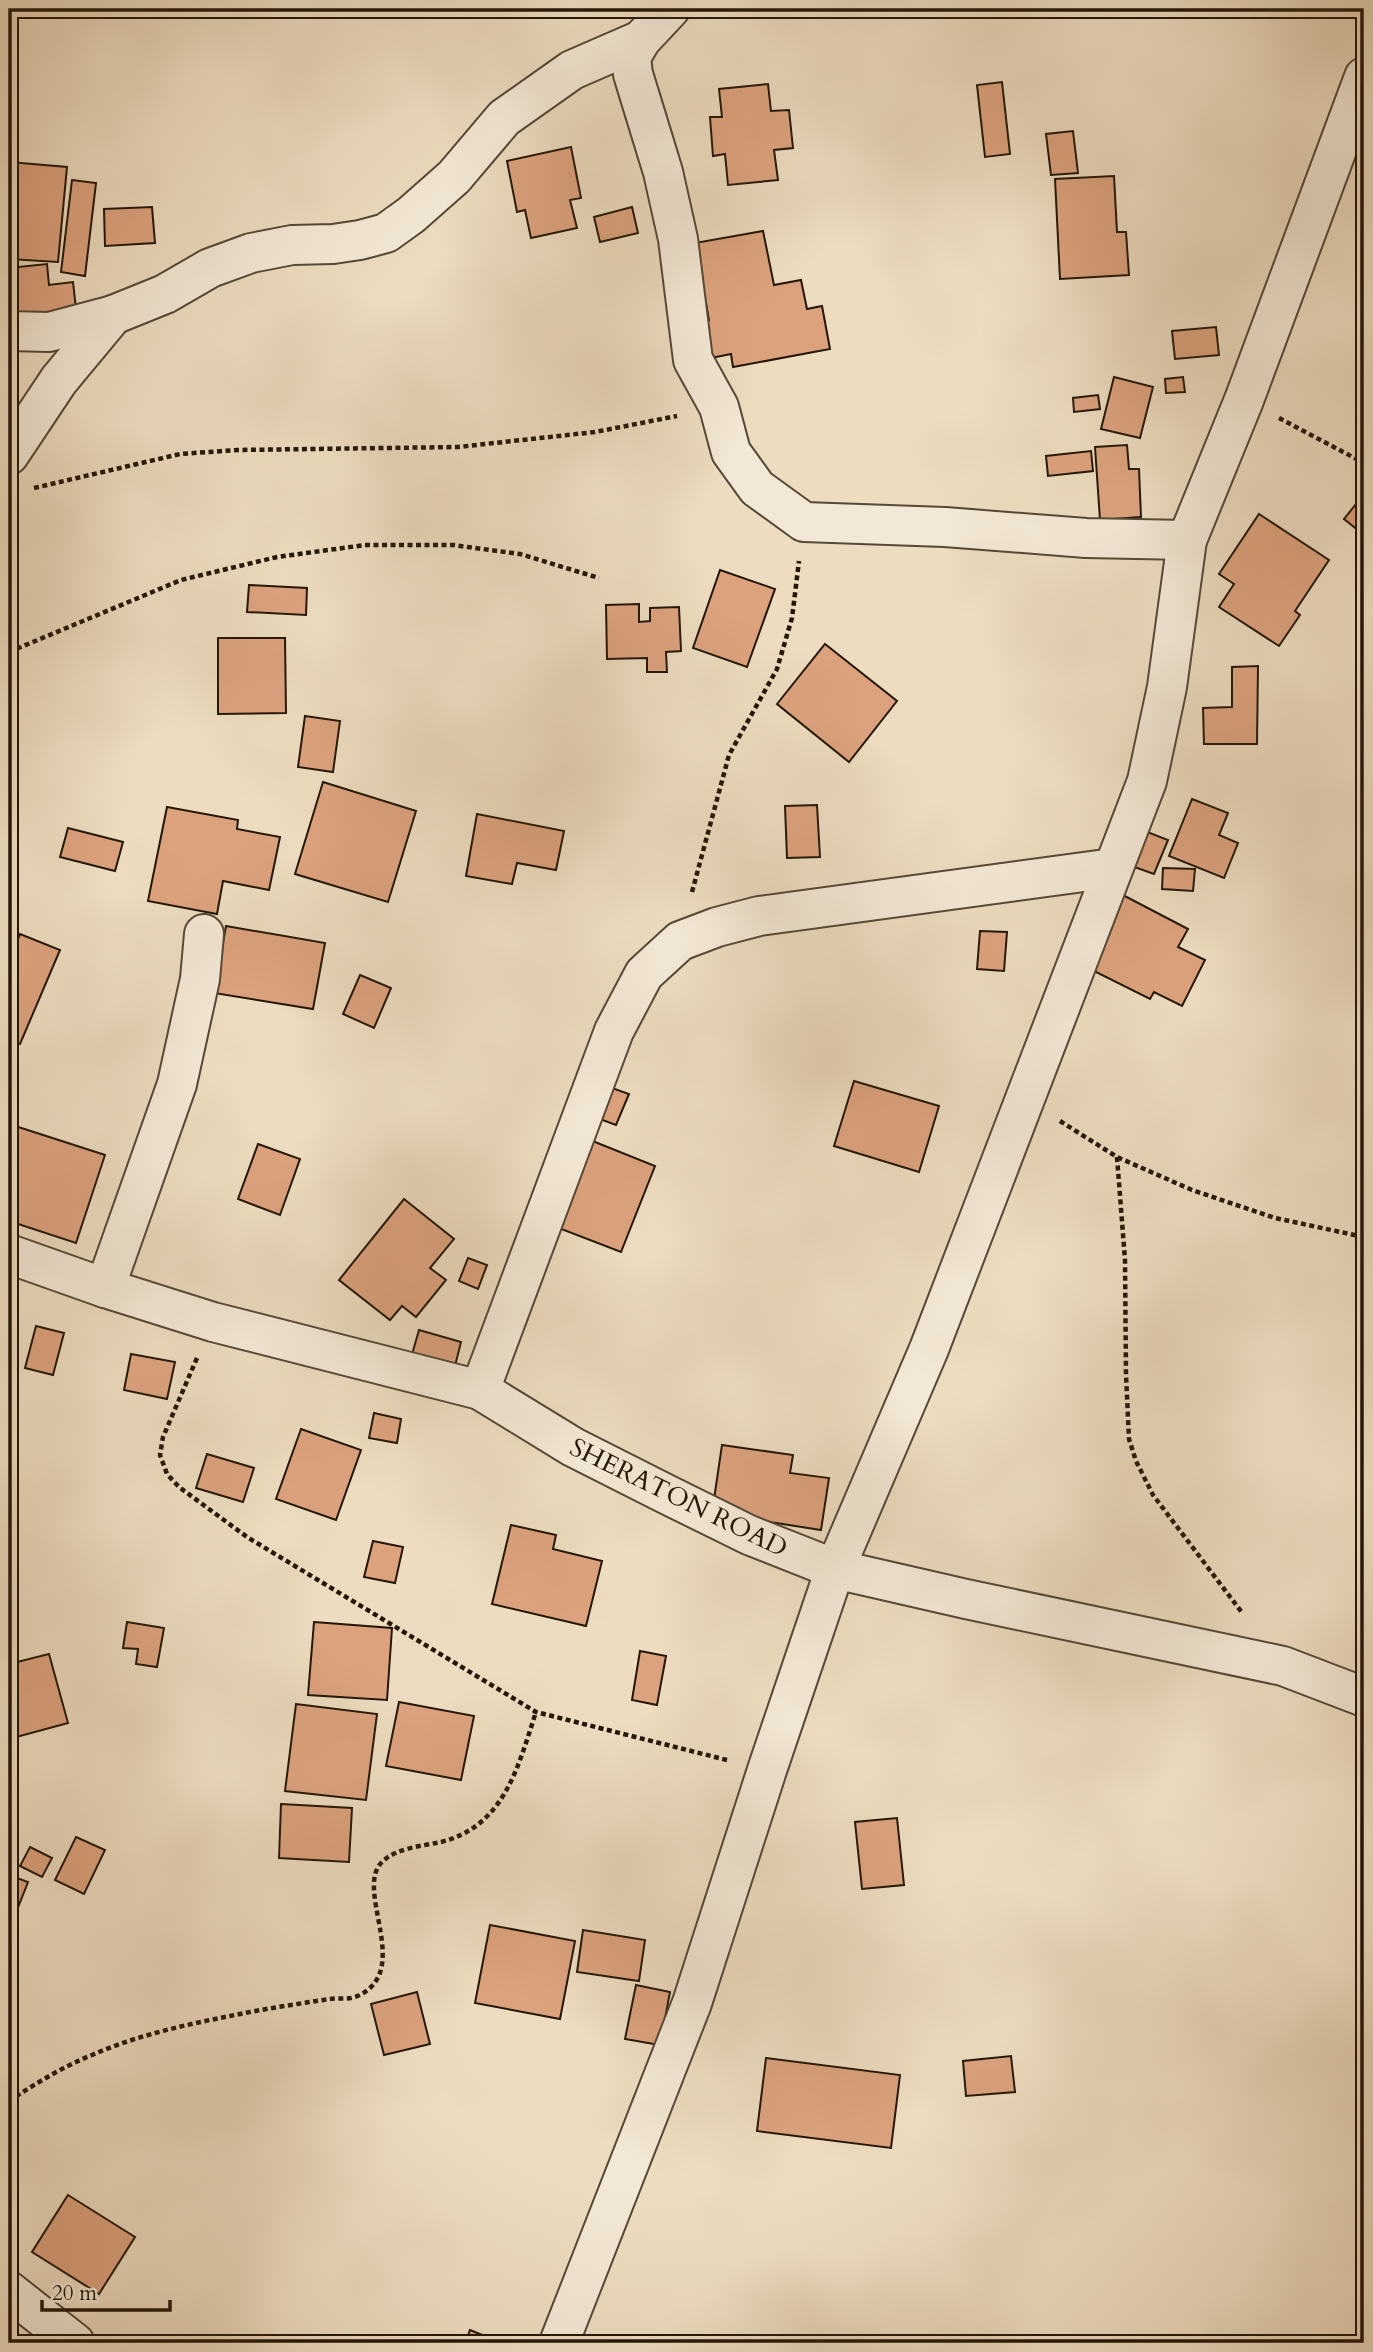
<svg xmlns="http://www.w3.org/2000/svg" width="1373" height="2352" font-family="Cardo,serif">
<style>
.building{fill:#dca27e;stroke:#231608;stroke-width:2}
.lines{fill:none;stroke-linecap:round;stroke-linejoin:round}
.minor-casing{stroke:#564836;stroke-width:42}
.path{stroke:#231608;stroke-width:4.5;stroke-dasharray:5 3.5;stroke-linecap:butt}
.minor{stroke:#f3e8d6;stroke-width:38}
.labels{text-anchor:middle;stroke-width:5;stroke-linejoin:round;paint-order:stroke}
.street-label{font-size:26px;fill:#231608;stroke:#f3e8d6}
</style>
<rect width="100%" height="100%" fill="#eddcc0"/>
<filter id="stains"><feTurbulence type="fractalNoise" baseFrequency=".00286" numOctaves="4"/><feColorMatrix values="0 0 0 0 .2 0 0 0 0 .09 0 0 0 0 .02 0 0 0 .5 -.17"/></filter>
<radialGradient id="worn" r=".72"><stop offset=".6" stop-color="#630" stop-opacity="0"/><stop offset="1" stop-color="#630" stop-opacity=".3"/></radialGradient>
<g class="building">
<path d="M 1002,82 L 1010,154 L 985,157 L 977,85 Z"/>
<path d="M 768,84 L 771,111 L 789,110 L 793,148 L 774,150 L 778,180 L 728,185 L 725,154 L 713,156 L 710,117 L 722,117 L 719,89 Z"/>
<path d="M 1073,131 L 1078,173 L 1051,175 L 1046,134 Z"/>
<path d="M 571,147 L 581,198 L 570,200 L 577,228 L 531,238 L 525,210 L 517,212 L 507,161 Z"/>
<path d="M 9,162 L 67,167 L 58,262 L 9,259 Z"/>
<path d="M 1114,176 L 1117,232 L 1126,232 L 1129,275 L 1060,279 L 1055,179 Z"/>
<path d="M 72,180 L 96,183 L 85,276 L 61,272 Z"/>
<path d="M 152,207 L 155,243 L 105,246 L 104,209 Z"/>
<path d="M 632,207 L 638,233 L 600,242 L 594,217 Z"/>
<path d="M 763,231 L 774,285 L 801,280 L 807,309 L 822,306 L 830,349 L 733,367 L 731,354 L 711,358 L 704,322 L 709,320 L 695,243 Z"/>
<path d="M 47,264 L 49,285 L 73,282 L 76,309 L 9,316 L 9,268 Z"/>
<path d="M 1216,327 L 1219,355 L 1175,359 L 1172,331 Z"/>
<path d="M 1114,377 L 1153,387 L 1140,438 L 1101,429 Z"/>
<path d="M 1183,377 L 1185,392 L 1166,393 L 1165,379 Z"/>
<path d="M 1098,395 L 1100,409 L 1074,412 L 1073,398 Z"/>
<path d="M 1127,445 L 1129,469 L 1139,469 L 1141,517 L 1100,520 L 1095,447 Z"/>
<path d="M 1091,451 L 1093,471 L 1048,476 L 1046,456 Z"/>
<path d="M 1364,494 L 1364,535 L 1344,519 Z"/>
<path d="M 1259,514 L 1329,560 L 1295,611 L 1300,615 L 1279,646 L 1219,607 L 1234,584 L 1219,574 Z"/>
<path d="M 720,570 L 775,589 L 747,667 L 693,648 Z"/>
<path d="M 249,585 L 307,588 L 306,615 L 247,612 Z"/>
<path d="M 639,604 L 639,622 L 650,621 L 650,608 L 679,607 L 681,651 L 666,652 L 667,672 L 647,672 L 647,658 L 607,659 L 606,605 Z"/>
<path d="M 218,638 L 285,638 L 286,713 L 218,714 Z"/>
<path d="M 825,644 L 897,701 L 849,762 L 777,704 Z"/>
<path d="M 1258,666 L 1257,744 L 1204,744 L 1203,708 L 1232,707 L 1232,667 Z"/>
<path d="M 305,716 L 340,721 L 333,772 L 298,767 Z"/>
<path d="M 323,782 L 416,811 L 388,902 L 295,874 Z"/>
<path d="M 1192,799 L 1228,813 L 1219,835 L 1238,843 L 1224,878 L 1169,856 Z"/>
<path d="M 817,805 L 820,857 L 787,858 L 785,806 Z"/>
<path d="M 167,807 L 238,820 L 237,829 L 280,837 L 269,890 L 223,881 L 217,914 L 148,901 Z"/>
<path d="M 477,814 L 564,831 L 556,870 L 517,863 L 512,884 L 466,876 Z"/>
<path d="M 68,828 L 123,842 L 115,871 L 60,857 Z"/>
<path d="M 1137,828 L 1168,840 L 1154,874 L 1123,863 Z"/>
<path d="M 1163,868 L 1195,869 L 1193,891 L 1162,889 Z"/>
<path d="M 1119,893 L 1188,929 L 1178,947 L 1205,960 L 1182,1006 L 1154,992 L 1150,999 L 1082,965 Z"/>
<path d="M 226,926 L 325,943 L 313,1009 L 214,993 Z"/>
<path d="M 980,931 L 1007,932 L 1004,971 L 977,969 Z"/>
<path d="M 20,934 L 60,950 L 20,1044 L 9,1040 L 9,960 Z"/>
<path d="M 360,975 L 391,988 L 374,1028 L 343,1014 Z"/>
<path d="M 854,1081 L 939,1106 L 919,1172 L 834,1146 Z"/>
<path d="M 598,1083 L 629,1094 L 616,1125 L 586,1114 Z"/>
<path d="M 9,1124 L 105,1155 L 76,1243 L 9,1221 Z"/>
<path d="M 590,1140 L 655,1166 L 621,1252 L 556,1227 Z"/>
<path d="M 258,1144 L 300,1159 L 280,1215 L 238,1199 Z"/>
<path d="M 404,1199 L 454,1239 L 430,1268 L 446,1280 L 416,1317 L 402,1306 L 390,1320 L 339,1280 Z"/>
<path d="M 468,1258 L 487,1265 L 478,1289 L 459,1281 Z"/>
<path d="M 36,1326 L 64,1333 L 53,1375 L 25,1368 Z"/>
<path d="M 419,1330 L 461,1342 L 454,1370 L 411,1358 Z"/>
<path d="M 131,1354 L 175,1362 L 167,1399 L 124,1390 Z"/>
<path d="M 374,1413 L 401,1419 L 397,1443 L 369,1438 Z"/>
<path d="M 301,1429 L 361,1450 L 336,1520 L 276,1499 Z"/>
<path d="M 722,1445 L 793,1455 L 790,1473 L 829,1478 L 821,1530 L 712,1513 Z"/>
<path d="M 207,1454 L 254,1468 L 243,1502 L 196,1488 Z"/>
<path d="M 511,1525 L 556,1535 L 553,1549 L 602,1561 L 586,1626 L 492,1604 Z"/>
<path d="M 373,1541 L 403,1547 L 395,1583 L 364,1577 Z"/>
<path d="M 127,1622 L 164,1628 L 157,1667 L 136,1664 L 138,1649 L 123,1648 Z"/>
<path d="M 314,1622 L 392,1628 L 387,1700 L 308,1695 Z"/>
<path d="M 640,1651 L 666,1656 L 657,1705 L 632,1700 Z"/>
<path d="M 49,1654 L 68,1723 L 9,1739 L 9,1664 Z"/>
<path d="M 399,1702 L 474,1716 L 461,1780 L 386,1766 Z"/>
<path d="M 296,1704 L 377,1714 L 366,1800 L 285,1791 Z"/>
<path d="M 281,1804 L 352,1808 L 349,1862 L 279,1858 Z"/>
<path d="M 897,1818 L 904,1885 L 862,1889 L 855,1822 Z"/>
<path d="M 76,1837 L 105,1850 L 84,1894 L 55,1880 Z"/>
<path d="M 30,1847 L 52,1858 L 42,1877 L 20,1866 Z"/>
<path d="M 9,1875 L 28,1882 L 17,1910 L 9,1907 Z"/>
<path d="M 490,1925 L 575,1941 L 560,2019 L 475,2003 Z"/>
<path d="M 583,1930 L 645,1940 L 639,1981 L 577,1972 Z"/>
<path d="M 636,1985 L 670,1992 L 660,2045 L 625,2039 Z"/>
<path d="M 417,1992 L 430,2044 L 384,2055 L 371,2004 Z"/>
<path d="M 1011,2056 L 1015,2092 L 966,2096 L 963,2061 Z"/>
<path d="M 766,2058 L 900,2075 L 891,2148 L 757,2131 Z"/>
<path d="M 68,2195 L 135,2237 L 99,2294 L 32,2252 Z"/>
<path d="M 470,2330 L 502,2343 L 465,2343 Z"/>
</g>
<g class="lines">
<defs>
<g id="minor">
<path d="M 670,9 L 641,40 L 631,57 L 633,74 L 663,172 L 678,239 L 693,360 L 719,407 L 731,452 L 757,488 L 804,522 L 945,527 L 1086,538 L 1187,540"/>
<path d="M 9,331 L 49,332 L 113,315 L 165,294 L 210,268 L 251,253 L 292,245 L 333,244 L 360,240 L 386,233 L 411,215 L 454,177 L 504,118 L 572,70 L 641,40"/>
<path d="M 9,455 L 59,380 L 113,315"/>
<path d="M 9,1254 L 105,1288 L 213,1322 L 480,1390 L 573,1447 L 666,1494 L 749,1535 L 835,1569 L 966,1599 L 1283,1666 L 1364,1697"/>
<path d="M 105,1288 L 177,1084 L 200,979 L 204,934"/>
<path d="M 480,1390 L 614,1031 L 644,974 L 680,941 L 717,927 L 759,916 L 1113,868"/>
<path d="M 9,2291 L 75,2343"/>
<path d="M 559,2343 L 692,2003 L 767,1770 L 835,1569 L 929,1349 L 1147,781 L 1167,687 L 1187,540 L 1244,400 L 1364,77"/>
</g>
</defs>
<use href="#minor" class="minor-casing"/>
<g class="path">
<path d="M 1279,418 L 1364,463"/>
<path d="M 34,488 L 180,454 L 238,450 L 458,447 L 595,432 L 677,416"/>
<path d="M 9,652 L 181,580 L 277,557 L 365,545 L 453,545 L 520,554 L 599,578"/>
<path d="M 692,892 L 729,755 L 777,669 L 792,618 L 799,561"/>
<path d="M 1060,1121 L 1117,1157 L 1192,1190 L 1275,1218 L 1364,1237"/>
<path d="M 1117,1157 L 1125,1260 L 1126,1375 L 1129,1439 L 1136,1461 L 1153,1495 L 1243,1614"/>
<path d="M 197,1358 L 163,1437 L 160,1455 L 167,1474 L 179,1487 L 247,1537 L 536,1712 L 727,1760"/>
<path d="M 9,2101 C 35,2084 62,2067 92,2055 C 135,2036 184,2025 230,2016 C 263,2009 297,2004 330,1999 C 337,1998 344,1999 351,1998 C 357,1997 365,1993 370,1988 C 404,1957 356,1887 382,1862 C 396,1848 422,1846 441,1842 C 505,1826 518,1766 536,1712"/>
</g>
<use href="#minor" class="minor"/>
</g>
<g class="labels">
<g class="street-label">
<text transform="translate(679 1497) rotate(26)" y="9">SHERATON ROAD</text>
</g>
</g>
<rect width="1373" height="2352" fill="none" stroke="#eddcc0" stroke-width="35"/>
<rect x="10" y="10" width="1352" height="2331" fill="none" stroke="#231608" stroke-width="3.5"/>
<rect x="18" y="18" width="1338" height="2317" fill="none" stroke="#231608" stroke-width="2"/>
<path d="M42 2300v10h128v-10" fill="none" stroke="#231608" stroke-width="3.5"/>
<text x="52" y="2300" font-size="21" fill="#231608" stroke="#f3e8d6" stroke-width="5" paint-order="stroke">20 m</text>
<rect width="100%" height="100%" filter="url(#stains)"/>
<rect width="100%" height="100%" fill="url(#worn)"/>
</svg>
